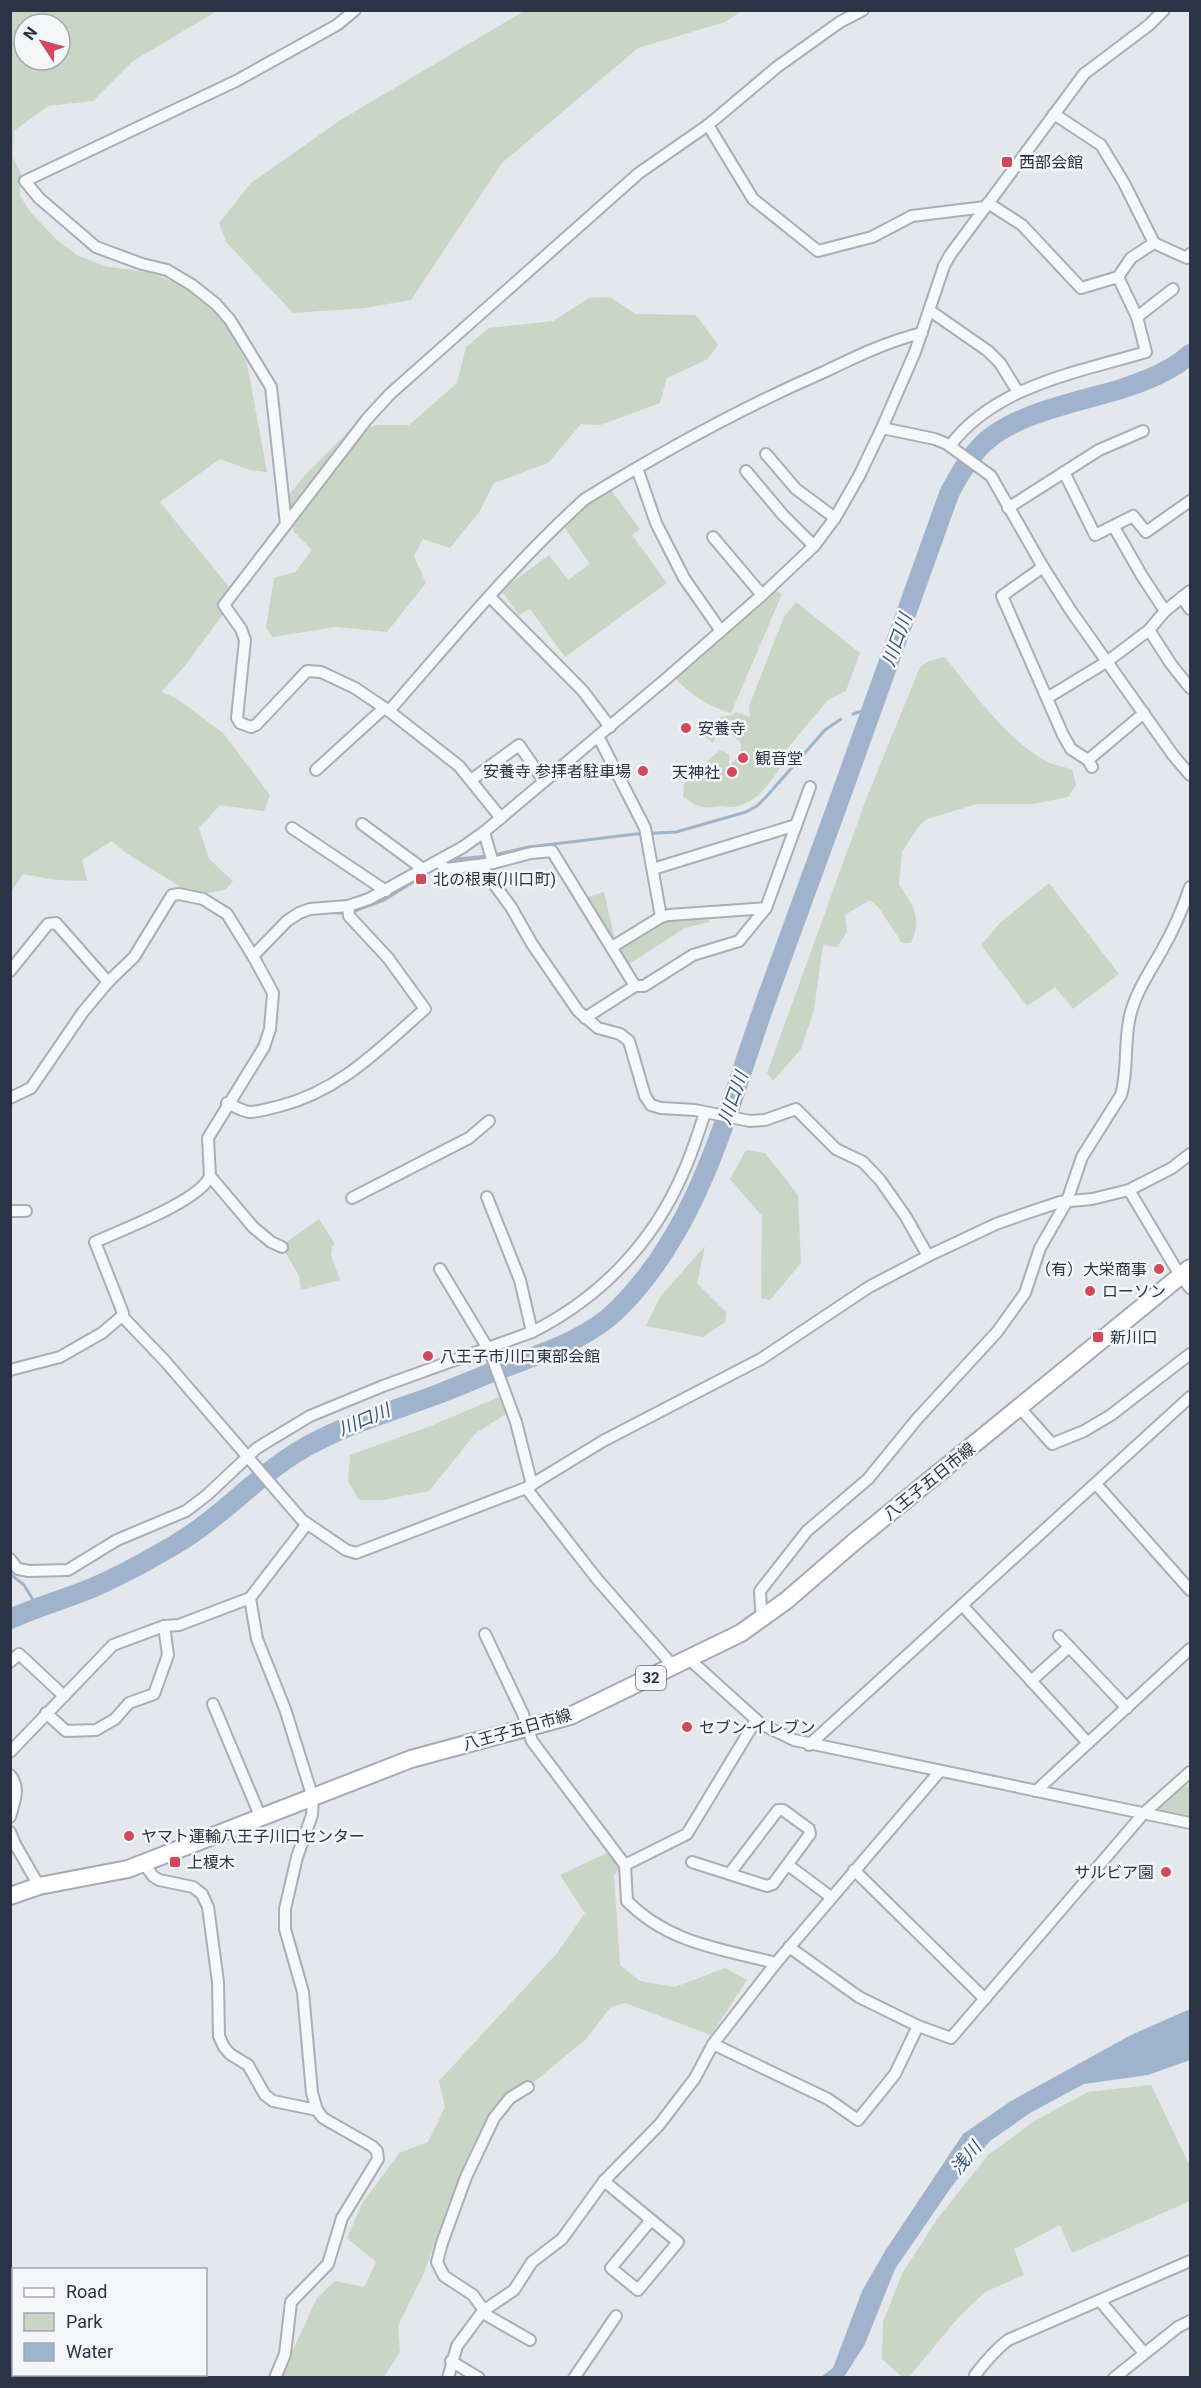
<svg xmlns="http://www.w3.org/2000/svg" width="1201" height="2388" font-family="Roboto,'Noto Sans JP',sans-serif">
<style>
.green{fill:#c9d6c5;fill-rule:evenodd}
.water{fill:#9fb4cc}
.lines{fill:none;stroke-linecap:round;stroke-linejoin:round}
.stream{stroke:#9fb4cc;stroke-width:3}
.river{stroke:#9fb4cc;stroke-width:20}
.street-casing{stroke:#a9aeb7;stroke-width:14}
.primary-casing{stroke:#a3abb8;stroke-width:20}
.street{stroke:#f7f8fa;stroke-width:10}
.primary{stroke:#fff;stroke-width:16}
.poi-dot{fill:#d1495b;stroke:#f4f6f9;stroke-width:2}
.labels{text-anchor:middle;stroke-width:5;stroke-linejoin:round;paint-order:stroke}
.shield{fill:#f4f6f9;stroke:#676e7b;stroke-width:1.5}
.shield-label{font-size:15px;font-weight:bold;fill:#2b3445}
.poi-label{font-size:16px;fill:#2b3445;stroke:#f4f6f9;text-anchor:start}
.street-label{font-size:16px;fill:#2b3445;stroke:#f4f6f9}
.water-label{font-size:18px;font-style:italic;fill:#34527a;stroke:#f4f6f9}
</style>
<rect width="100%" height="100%" fill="#e4e7ec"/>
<g class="green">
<path d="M 11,11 L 217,11 L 133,61 L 93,101 L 48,106 L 14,131 L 13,157 L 21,174 L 20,196 L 32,214 L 57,240 L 77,255 L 104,266 L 151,273 L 179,284 L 199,297 L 223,320 L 247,363 L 267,472 L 250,470 L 220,459 L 160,502 L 229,587 L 223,614 L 184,667 L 161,692 L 176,698 L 223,733 L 270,795 L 264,811 L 220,805 L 199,828 L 209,859 L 233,881 L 225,890 L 194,895 L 126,853 L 112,841 L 82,860 L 87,881 L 57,880 L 23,874 L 11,892 ZM 24,24 L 60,24 L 60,60 L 24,60 Z"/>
<path d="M 524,11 L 742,11 L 725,22 L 638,48 L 502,163 L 411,300 L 365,308 L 293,313 L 226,242 L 219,223 L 251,183 L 339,121 Z"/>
<path d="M 610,297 L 636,314 L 696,315 L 718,345 L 708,359 L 667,378 L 660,403 L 600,425 L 581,424 L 548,463 L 494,483 L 480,511 L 450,548 L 423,539 L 414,556 L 426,583 L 387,632 L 336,627 L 272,637 L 266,627 L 274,578 L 295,572 L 312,550 L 294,532 L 288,496 L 305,475 L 349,431 L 378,425 L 409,425 L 457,383 L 466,347 L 489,328 L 553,321 L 589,298 Z"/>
<path d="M 607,485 L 640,529 L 632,535 L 667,583 L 565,657 L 530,609 L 519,615 L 501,590 L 549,555 L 568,580 L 590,564 L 560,521 Z"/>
<path d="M 775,590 L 782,594 L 731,713 C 710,707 690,695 675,678 Z"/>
<path d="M 796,602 L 860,653 L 846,691 L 828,700 L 781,756 L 785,758 L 784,762 C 771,781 757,805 731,807 C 728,807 725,806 722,806 C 702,809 698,808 683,796 L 684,784 C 690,778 716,752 721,750 L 729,754 L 729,766 L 736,759 L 744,764 L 747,761 L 741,751 L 741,743 L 726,729 L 718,733 L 713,743 L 704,736 L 705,730 L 720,717 L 732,715 L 736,712 L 750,717 L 749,706 L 784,617 Z"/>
<path d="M 945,657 C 970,689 1012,746 1050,763 C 1057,766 1065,767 1072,769 L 1076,785 L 1068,797 L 1033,804 L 977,804 L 927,819 L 919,826 L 902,852 L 899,885 C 914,906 922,918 911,943 L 902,943 L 879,908 L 870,900 L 845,915 L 847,932 L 837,947 L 823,945 L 814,1010 L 801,1049 L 773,1081 L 767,1073 L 865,802 L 920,667 L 929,661 Z"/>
<path d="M 1049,883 L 1119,974 L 1073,1009 L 1055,987 L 1027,1006 L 981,945 L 1001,922 Z"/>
<path d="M 604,892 L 616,944 L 661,917 L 708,911 L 709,922 L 685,928 L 624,967 L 581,899 Z"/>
<path d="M 746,1150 L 765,1153 L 798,1195 L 801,1263 L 770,1300 L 761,1298 L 762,1216 L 730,1179 Z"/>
<path d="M 319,1219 L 335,1244 L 332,1247 L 331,1255 L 340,1280 L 301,1290 L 299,1276 L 283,1248 L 285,1243 Z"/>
<path d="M 705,1246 L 697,1283 L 726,1312 L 725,1322 L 703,1337 L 646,1326 L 660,1297 Z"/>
<path d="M 499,1397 L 506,1414 L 476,1433 L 429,1491 L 383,1500 L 359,1500 L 348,1481 L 350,1455 L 428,1427 Z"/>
<path d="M 1179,1783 L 1183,1788 L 1187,1785 L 1190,1790 L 1190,1820 L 1144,1813 Z"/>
<path d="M 609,1852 L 620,1867 L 614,1875 L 620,1965 L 640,1981 L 675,1987 L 725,1968 L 747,1980 L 711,2035 L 625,2003 L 611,2007 L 586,2039 L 528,2087 L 510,2098 L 448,2206 L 424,2273 L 398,2326 L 400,2352 L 384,2377 L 280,2378 L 317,2298 L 335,2281 L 364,2287 L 376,2262 L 347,2238 L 362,2204 L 399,2153 L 428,2142 L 445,2107 L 439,2081 L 558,1952 L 585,1913 L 560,1875 Z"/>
<path d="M 1151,2085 L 1190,2166 L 1190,2201 L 1072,2253 L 1060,2225 L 1014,2249 L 1024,2275 L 985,2292 L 957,2319 L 909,2377 L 902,2377 L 882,2359 L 883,2322 L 903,2272 L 938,2218 L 988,2155 L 1036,2120 L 1088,2092 Z"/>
</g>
<path class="water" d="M 1190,2009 L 1190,2060 L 1148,2075 L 1084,2084 L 1030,2113 L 990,2141 L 952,2186 L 895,2269 L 865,2344 L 844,2377 L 821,2377 L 833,2368 L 862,2291 L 885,2251 L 963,2134 L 1011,2101 L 1131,2035 Z"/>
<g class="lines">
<g class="stream">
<path d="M 853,714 L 874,707"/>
<path d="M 494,855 L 529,847 L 636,834 L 676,832 L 746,812 L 757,806 L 766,797 L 825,730 L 841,719"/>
<path d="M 451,862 L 457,859 L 487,856"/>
<path d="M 352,912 L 384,900 L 418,879"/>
<path d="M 336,913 L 346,913"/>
<path d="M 10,1574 L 24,1585 L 38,1608"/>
</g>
<path class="river" d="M 10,1619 C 37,1607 65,1599 92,1588 C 120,1576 149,1560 176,1544 C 225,1515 263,1468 315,1442 C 353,1422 393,1411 433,1396 C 457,1387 482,1376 506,1367 C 545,1352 588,1339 618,1309 C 705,1223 730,1096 772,984 C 832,821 891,658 949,494 C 957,478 966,462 979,448 C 1009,414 1078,402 1121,389 C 1145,381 1172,371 1190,354"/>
<defs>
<g id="street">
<path d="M 708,125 L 753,199 L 818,251 L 872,237 L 912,216 L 985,207"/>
<path d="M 988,203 L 1022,225 L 1081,288 L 1118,277 L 1131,258 L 1154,243 L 1124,183 L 1101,145 L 1054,114"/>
<path d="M 1154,243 L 1187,258 L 1190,254"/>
<path d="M 929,310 L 988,351 L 1000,363 L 1018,392"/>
<path d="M 1137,317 L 1173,289"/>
<path d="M 882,428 L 935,439 L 947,444 L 991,476 L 1043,567 L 1071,611 L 1173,755 L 1190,775"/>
<path d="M 950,446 C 994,386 1079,372 1146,352 L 1137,317 L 1118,277"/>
<path d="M 766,454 L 796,489 L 835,518"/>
<path d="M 637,468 L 656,523 L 684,578 L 721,631"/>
<path d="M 746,471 L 783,515 L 814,546"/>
<path d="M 1064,472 L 1095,535 L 1133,516 L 1146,532 L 1190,501"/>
<path d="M 1008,508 L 1099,450 L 1143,431"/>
<path d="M 286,524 L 271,387 L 230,320 L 216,304 L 192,285 L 167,270 L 142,264 L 96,247 L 39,198 L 25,181 L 236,81 L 337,25 L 355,10"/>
<path d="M 1114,527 L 1142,576 L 1165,611"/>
<path d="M 713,537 L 762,595"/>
<path d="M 1043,567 L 1002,596 L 1063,735 L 1071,749 L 1088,760 L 1092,767"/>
<path d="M 490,597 L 583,691 L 610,727"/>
<path d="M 1182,597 L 1190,609"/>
<path d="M 1149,630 L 1171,664 L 1190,688"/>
<path d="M 1047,698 L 1108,661 L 1149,630 L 1165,611 L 1190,591"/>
<path d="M 389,711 C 452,639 514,563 585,499 C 660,453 743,407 824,372 C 855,357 888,341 922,333"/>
<path d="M 598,736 L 645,828 L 661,917"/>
<path d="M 1088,760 L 1144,713"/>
<path d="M 316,770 L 384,708"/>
<path d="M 471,780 L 519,745 L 544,781"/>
<path d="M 501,818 L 459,766 L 389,711 L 355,688 L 321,672 L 307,671 L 256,725 L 251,727 L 240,723 L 237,718 L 245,640 L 241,629 L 224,605 L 367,419 L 390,394 L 639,173 L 708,125 L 777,67 L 840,22 L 863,10"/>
<path d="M 362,824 L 423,869"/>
<path d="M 292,828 L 386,891"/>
<path d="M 484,832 L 493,863"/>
<path d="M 438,861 L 446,869 L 493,863 L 531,853 L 552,851 L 635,986"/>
<path d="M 480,865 L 511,907 L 532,944 L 578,1011 L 598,1028 L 620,1034 L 629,1041 L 645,1096 L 651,1105 L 661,1108 L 695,1110 L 750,1121 L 765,1120 L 796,1109 L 836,1149 L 863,1162 L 880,1180 L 906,1217 L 928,1256"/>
<path d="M 653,869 L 796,825"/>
<path d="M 612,947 L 661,917 L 669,915 L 766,908 L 810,787"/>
<path d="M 253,956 L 287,921 L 299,913 L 310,909 L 348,906 L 369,899 L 463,847 L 484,832 L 667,678 L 762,595 L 814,546 L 835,518 L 859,476 L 882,428 L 915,352 L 944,266 L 950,255 L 1084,74 L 1149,25 L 1164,10"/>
<path d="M 10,971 L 48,924 L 56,923 L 108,982"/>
<path d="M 585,1018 L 635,986 L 644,986 L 693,955 L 739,941 L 766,908"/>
<path d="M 10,1098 L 31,1088 L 83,1012 L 108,982 L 134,957 L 172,895 L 179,894 L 203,899 L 227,914 L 253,956 L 273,993 L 270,1029 L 264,1047 L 208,1138 L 210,1176 C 200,1201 121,1230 95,1242 L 123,1313 L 122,1316 L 165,1361 L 302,1520 L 346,1550 L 356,1553 L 526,1488 L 603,1441 L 761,1359 L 869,1287 L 928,1256 L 996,1224 L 1027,1213 L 1060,1202 L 1092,1199 L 1129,1190 L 1172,1168 L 1190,1154"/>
<path d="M 227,1103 C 234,1106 242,1111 249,1112 C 260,1112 270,1108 280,1106 C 341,1090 379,1049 425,1009 L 388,958 L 349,916 L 348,906"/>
<path d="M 210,1176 L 253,1227 L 271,1242 L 282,1247"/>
<path d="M 1129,1190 L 1175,1267 L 1190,1288"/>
<path d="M 487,1197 L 520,1280 L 532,1332"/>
<path d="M 352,1198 L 469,1138 L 489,1121"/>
<path d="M 10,1211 L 26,1211"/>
<path d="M 440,1269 L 490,1352 L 516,1422 L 532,1485"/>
<path d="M 10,1370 L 60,1357 L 102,1333 L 122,1316"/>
<path d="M 1020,1408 L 1052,1444 L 1084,1431 L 1111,1415 L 1190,1354"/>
<path d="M 1096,1484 L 1190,1590"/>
<path d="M 526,1488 L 597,1579 L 674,1667"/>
<path d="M 10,1559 L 18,1569 L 29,1571 L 68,1570 L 117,1540 L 186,1511 L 207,1495 L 257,1448 L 310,1416 L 383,1386 L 532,1332 C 600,1298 653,1243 683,1173 C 692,1154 698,1133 705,1113"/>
<path d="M 250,1598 L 257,1639 L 285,1709 L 313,1798 L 312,1815 L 297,1857 L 285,1909 L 285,1929 L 303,1992 L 312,2093 L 317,2110 L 323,2118 L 372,2146 L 377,2151 L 378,2159 L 342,2218 L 328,2264 L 291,2302 L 285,2354 L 275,2378"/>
<path d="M 962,1605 L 1088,1743"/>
<path d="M 766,1616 L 761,1609 L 760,1591 L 807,1531 L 868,1479 L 917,1419 L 997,1332 L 1025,1293 L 1040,1248 L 1067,1201 L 1082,1157 L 1121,1095 C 1129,1068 1123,1039 1131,1012 C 1137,990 1151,970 1162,950 C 1173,931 1183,908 1190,887"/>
<path d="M 485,1634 L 523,1714 L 532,1741 L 625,1865 L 627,1901 C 668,1943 721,1949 776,1963"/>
<path d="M 1059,1636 L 1127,1708"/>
<path d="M 689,1659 L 761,1724 L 794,1740 L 1190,1823"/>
<path d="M 10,1662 L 19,1654 L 64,1696"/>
<path d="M 1031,1681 L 1069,1647"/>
<path d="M 213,1704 L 261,1818"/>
<path d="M 46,1713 L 66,1731 L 96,1730 L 115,1719 L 129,1703 L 154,1694 L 168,1655 L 164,1626"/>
<path d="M 809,1745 L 1190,1397"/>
<path d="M 10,1752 L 113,1645 L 164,1626 L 179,1625 L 250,1598 L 307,1524"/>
<path d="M 10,1775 C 21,1787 14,1803 10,1817"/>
<path d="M 1036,1791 L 1190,1649"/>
<path d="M 10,1832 L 15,1844 L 39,1886"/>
<path d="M 692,1862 L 767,1886 L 773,1884 L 810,1834 L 809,1829 L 783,1810 L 778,1810 L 730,1873"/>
<path d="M 144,1864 L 153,1876 L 159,1880 L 193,1887 L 202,1894 L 208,1907 L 218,1982 L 219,2036 L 224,2047 L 230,2054 L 248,2065 L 265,2095 L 273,2101 L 317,2110"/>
<path d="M 625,1865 L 687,1834 L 756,1720"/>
<path d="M 788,1865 L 831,1897"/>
<path d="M 854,1870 L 985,1999"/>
<path d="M 789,1947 L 859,1997 L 918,2026 L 951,2038 L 1144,1813 L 1190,1772"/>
<path d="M 713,2044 L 828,2099 L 858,2120 L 895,2074 L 918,2026"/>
<path d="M 528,2087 L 510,2098 L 494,2118 L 466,2177 L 442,2243 L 437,2262 L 444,2276 L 473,2295 L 488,2316 L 530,2340"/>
<path d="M 604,2181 L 678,2242 L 638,2290 L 611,2268 L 651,2220"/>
<path d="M 1100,2301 L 1144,2353"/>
<path d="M 451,2361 L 479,2378"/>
<path d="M 448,2378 L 457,2346 L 483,2311 L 514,2290 L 532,2262 L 562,2239 L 604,2181 L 659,2125 L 695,2078 L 713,2044 L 776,1963 L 940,1771"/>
<path d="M 574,2378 L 616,2316"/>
<path d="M 977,2378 L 975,2375 C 985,2362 995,2350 1008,2340 L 1190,2261"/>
<path d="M 1114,2378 L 1178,2327 L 1190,2321"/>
</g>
<path id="primary" d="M 10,1896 L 39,1886 L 128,1869 L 411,1759 L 570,1716 L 741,1633 L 787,1600 L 854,1542 L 1190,1268"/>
</defs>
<use href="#street" class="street-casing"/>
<use href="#primary" class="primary-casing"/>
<use href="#street" class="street"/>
<use href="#primary" class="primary"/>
</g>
<g class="poi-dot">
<rect x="1001" y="156" width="12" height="12" rx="3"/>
<circle cx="686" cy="728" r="6"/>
<circle cx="743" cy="758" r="6"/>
<circle cx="643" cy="771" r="6"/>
<circle cx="732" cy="772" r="6"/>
<rect x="415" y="873" width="12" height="12" rx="3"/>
<circle cx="1159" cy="1269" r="6"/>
<circle cx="1090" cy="1291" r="6"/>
<rect x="1092" y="1331" width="12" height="12" rx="3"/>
<circle cx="428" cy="1356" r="6"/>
<circle cx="687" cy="1727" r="6"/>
<circle cx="129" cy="1836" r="6"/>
<rect x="169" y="1856" width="12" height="12" rx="3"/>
<circle cx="1166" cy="1872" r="6"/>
</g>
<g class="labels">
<rect class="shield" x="636" y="1666" width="30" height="24" rx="4.5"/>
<g class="shield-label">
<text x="651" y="1683">32</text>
</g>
<g class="poi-label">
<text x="1019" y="168">西部会館</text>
<text x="698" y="734">安養寺</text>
<text x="755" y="764">観音堂</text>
<text x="631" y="777" text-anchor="end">安養寺 参拝者駐車場</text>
<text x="720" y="778" text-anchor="end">天神社</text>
<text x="433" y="885">北の根東(川口町)</text>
<text x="1147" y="1275" text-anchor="end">（有）大栄商事</text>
<text x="1102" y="1297">ローソン</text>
<text x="1110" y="1343">新川口</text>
<text x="440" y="1362">八王子市川口東部会館</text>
<text x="699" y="1733">セブン-イレブン</text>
<text x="141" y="1842">ヤマト運輸八王子川口センター</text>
<text x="187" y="1868">上榎木</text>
<text x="1154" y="1878" text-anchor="end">サルビア園</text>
</g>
<g class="street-label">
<text transform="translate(929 1481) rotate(-39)" y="6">八王子五日市線</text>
<text transform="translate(517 1729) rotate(-16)" y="6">八王子五日市線</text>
</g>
<g class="water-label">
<text transform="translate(897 640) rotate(-70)" y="6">川口川</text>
<text transform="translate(733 1098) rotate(-70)" y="6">川口川</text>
<text transform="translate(364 1420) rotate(-23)" y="6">川口川</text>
<text transform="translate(966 2158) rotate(-50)" y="6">浅川</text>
</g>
</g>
<rect width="1201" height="2388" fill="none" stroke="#2b3445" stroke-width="24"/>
<rect x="12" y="2268" width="195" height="108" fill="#f4f6f9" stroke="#a4a8b1" stroke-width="1.5"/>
<rect x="24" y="2288" width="30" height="9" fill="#ffffff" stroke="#a4a8b1" stroke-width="1.5"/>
<text x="66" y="2298" font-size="18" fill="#2b3445">Road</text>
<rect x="24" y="2313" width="30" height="18" fill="#c9d6c5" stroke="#a4a8b1" stroke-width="1.5"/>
<text x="66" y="2328" font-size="18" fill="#2b3445">Park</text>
<rect x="24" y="2343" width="30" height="18" fill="#9fb4cc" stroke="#a4a8b1" stroke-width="1.5"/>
<text x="66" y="2358" font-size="18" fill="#2b3445">Water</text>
<g transform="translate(42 42) rotate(306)"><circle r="28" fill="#f4f6f9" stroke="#a4a8b1" stroke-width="1.5"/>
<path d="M0-4.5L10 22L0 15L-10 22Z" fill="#d1495b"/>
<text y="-9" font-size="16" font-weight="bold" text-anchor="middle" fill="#2b3445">N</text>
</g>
</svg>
